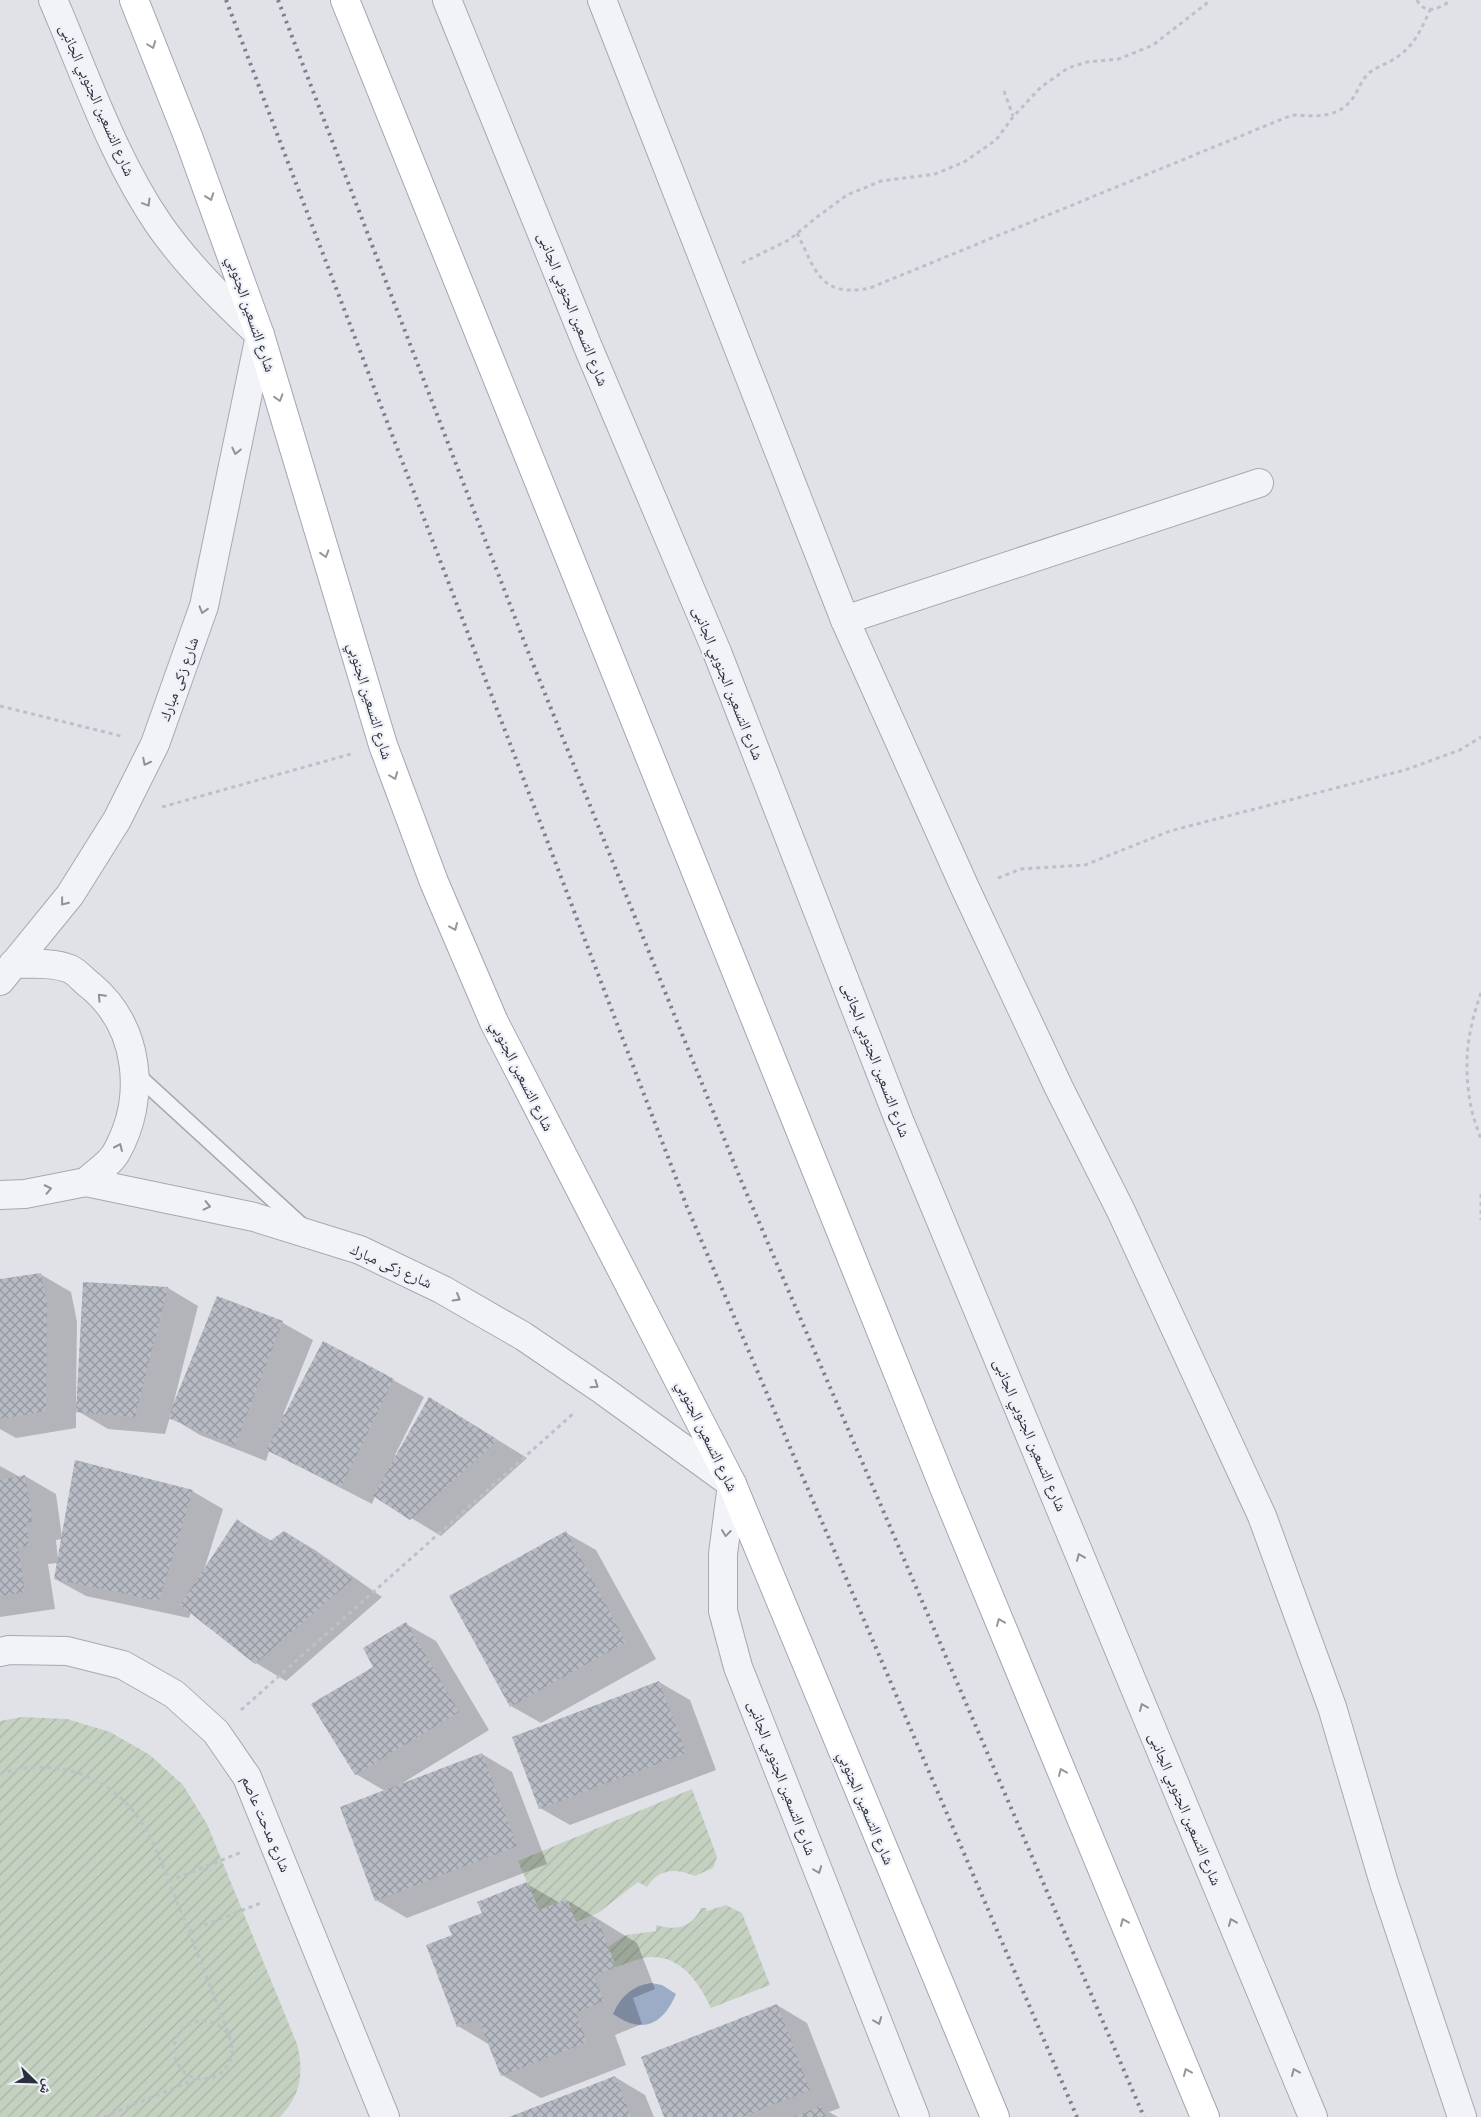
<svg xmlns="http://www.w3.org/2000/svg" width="1481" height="2117" font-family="'Nunito Sans','Noto Naskh Arabic',sans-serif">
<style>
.garden{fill:url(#garden-furrows)}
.water{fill:#9dacc6}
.shadow{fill:#0003;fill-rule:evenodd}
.building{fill:url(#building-cross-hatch)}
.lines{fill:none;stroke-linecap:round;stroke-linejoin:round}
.service-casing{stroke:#a5a9b2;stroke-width:18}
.minor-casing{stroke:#a5a9b2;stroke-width:30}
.tertiary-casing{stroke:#a5a9b2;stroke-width:30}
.primary-casing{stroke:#a0a5b3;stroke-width:30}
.path{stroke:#bec0c7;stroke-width:3;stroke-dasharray:4 4;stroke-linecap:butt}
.service{stroke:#f2f3f7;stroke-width:15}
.minor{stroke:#f2f3f7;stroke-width:28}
.tertiary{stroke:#f2f3f7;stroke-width:28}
.primary{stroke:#fff;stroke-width:28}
.rail{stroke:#7a8091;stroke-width:4;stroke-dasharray:2.5 5;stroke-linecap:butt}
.oneway{stroke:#94979e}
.oneway2{stroke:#8e919a}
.labels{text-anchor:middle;stroke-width:4.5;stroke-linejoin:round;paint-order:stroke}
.street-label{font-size:15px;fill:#292f3e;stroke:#eff1f6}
</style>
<defs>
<pattern id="garden-furrows" width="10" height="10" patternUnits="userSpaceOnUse" patternTransform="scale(1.25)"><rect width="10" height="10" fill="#c4d1c1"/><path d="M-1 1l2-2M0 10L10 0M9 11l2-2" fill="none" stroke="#a8b4a7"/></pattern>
<pattern id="building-cross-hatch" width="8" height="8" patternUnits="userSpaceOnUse" patternTransform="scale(1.25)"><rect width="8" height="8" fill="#b7bbc4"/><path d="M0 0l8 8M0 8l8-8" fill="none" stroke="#9598a1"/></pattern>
</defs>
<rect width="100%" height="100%" fill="#e0e2e8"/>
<g class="garden">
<path d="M 22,1717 L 67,1719 L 110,1732 L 150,1755 L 183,1785 L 207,1824 L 297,2044 C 304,2073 301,2095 280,2117 L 0,2117 L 0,1721 Z"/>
<path d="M 692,1789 L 717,1857 L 713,1868 L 695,1876 C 676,1868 659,1868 647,1887 L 638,1882 L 598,1913 L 576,1922 L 567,1899 L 539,1910 L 518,1861 Z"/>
<path d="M 726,1905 L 742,1913 L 770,1985 L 711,2008 C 699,1983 682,1956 650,1957 C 639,1958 626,1964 616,1967 L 608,1947 L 626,1935 L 656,1931 L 656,1925 C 676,1931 692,1928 701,1908 L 706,1908 L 707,1911 Z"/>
</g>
<path class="water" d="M 651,1983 L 662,1985 L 676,1994 C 662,2026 642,2034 613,2014 C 621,1996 632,1986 651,1983 Z"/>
<g class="shadow">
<path d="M 40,1274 L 71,1292 L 77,1322 L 76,1402 L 78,1402 L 84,1283 L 168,1288 L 198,1306 L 173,1405 L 217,1297 L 283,1323 L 313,1340 L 283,1415 L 393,1380 L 424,1397 L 395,1455 L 397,1456 L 430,1398 L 527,1458 L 441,1536 L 375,1496 L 372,1504 L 269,1451 L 266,1461 L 200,1435 L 170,1417 L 165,1434 L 108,1429 L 76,1410 L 76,1428 L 16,1438 L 0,1429 L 0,1280 Z"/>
<path d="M 0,1466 L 20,1477 L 25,1476 L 56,1494 L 62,1537 L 192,1491 L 223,1509 L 204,1570 L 238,1521 L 272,1541 L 285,1532 L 315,1550 L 382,1597 L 286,1681 L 256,1663 L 191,1612 L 189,1618 L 86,1596 L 55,1579 L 58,1563 L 48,1564 L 55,1609 L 0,1617 ZM 62,1539 L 58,1560 L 56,1540 Z"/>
<path d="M 566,1533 L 596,1550 L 656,1659 L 541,1723 L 511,1706 Z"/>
<path d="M 406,1624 L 436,1641 L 489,1730 L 396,1787 L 482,1754 L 512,1772 L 547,1864 L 407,1918 L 376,1900 L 385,1791 L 356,1774 L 375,1667 Z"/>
<path d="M 659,1682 L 690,1700 L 716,1770 L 570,1825 L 540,1808 Z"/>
<path d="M 527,1884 L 560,1903 L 567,1900 L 637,1943 L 655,1989 L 633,1998 L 642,2024 L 615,2035 L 626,2065 L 541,2098 L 502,2075 L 490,2045 L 458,2026 L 453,1936 Z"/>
<path d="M 777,2005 L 807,2023 L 840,2108 L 829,2112 L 838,2117 L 665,2117 Z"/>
<path d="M 615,2077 L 645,2095 L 654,2117 L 512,2117 Z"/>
</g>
<g class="building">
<path d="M 41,1273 L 47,1304 L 46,1411 L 0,1419 L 0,1279 Z"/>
<path d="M 83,1282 L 168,1287 L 135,1417 L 76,1412 Z"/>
<path d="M 217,1296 L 283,1321 L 235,1445 L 168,1418 Z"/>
<path d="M 323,1341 L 394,1379 L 341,1487 L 266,1450 Z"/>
<path d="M 429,1397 L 498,1440 L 410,1520 L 373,1496 Z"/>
<path d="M 75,1460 L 193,1490 L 159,1601 L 54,1579 Z"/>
<path d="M 25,1475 L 33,1522 L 26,1523 L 29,1546 L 18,1547 L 25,1592 L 0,1596 L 0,1480 Z"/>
<path d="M 237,1519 L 267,1543 L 284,1531 L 353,1579 L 255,1664 L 180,1605 Z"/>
<path d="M 566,1531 L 626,1642 L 510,1707 L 449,1596 Z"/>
<path d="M 406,1622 L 459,1712 L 355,1775 L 311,1704 L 373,1667 L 363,1648 Z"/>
<path d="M 659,1681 L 686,1753 L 539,1809 L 512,1737 Z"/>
<path d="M 482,1753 L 517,1846 L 375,1901 L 340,1807 Z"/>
<path d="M 527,1882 L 539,1910 L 567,1899 L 578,1927 L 598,1919 L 616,1967 L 594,1976 L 604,2001 L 576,2013 L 587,2042 L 501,2076 L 478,2019 L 457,2027 L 426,1945 L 452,1935 L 448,1926 L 482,1913 L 477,1902 Z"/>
<path d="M 777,2004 L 810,2090 L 742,2117 L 664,2117 L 641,2057 Z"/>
<path d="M 615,2076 L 631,2117 L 509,2117 Z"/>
<path d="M 821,2106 L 826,2117 L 793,2117 Z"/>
</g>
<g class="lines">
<defs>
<path id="service" d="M 136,1074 L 302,1226"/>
<g id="minor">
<path d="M 602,0 L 845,620 L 966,890 L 1059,1088 L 1121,1211 L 1262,1516 L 1332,1707 L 1384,1883 L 1462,2117"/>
<path d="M 845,620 L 1259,483"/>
<path d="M 0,1652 L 9,1650 L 67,1651 L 123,1665 L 174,1694 L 216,1732 L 247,1777 L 385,2117"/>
</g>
<g id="tertiary">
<path d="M 447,0 L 588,347 L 717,652 L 899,1120 L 1313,2117"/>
<path d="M 13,964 C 31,964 53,962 70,969 C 77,972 84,981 91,986 C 140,1027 147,1098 116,1153 C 110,1164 95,1173 86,1182"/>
<path d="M 0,981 L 70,895 L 117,820 L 155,744 L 204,606 L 260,335 C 224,301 189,267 160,226 C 113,158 86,76 53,0"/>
<path d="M 0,1195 L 25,1194 L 86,1182 L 254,1217 L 360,1250 L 443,1290 L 523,1336 L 601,1389 L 732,1484 L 723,1554 L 723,1611 L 738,1667 L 915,2117"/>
</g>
<g id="primary">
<path d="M 134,0 L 189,139 L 260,335 L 383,745 L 434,882 L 494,1022 L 732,1484 L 995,2117"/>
<path d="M 345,0 L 945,1490 L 1205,2117"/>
</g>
</defs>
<use href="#service" class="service-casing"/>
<use href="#minor" class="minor-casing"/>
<use href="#tertiary" class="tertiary-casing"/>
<use href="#primary" class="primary-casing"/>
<g class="path">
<path d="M 1417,0 C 1425,16 1441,8 1451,0"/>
<path d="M 1004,91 L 1013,116"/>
<path d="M 797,233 C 816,271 820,298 870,288 L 1292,115 C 1315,116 1338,119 1353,98 C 1358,91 1361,81 1367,75 C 1374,67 1385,65 1394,59 C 1413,48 1421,30 1430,10"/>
<path d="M 742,263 L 789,240 L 817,217 L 847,195 L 881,181 L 935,174 L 964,162 L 996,140 L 1013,117 L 1041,87 L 1068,68 L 1087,62 L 1119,59 L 1153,45 L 1211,0"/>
<path d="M 0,706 L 121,736"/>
<path d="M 162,807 L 351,754"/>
<path d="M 998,878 L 1021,869 L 1085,865 L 1170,831 L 1405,770 L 1460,750 L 1481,737"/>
<path d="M 1481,993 C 1467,1032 1463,1065 1471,1107 C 1473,1118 1478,1129 1481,1140"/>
<path d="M 1481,1194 L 1481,1220"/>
<path d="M 241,1710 L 574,1413"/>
<path d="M 0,1774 C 57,1755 117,1777 146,1830 C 161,1856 170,1886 182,1914 C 198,1955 214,1996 230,2037"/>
<path d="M 169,1881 L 242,1852"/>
<path d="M 189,1931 L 261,1903"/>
<circle cx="203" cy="2050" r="29"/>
<path d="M 104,2117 L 196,2079"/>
</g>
<use href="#service" class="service"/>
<use href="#minor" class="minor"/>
<use href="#tertiary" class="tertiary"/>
<use href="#primary" class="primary"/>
<g class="rail">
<path d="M 226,0 L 687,1207 L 1077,2117"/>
<path d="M 278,0 L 527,649 L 740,1178 L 1144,2117"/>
</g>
</g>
<defs><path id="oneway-chevron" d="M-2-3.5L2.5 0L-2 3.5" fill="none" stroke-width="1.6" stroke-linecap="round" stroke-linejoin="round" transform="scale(1.25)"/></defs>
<g class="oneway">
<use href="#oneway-chevron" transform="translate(152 45) rotate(69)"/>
<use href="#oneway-chevron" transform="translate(210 197) rotate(70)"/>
<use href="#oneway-chevron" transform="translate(279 398) rotate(73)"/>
<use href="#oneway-chevron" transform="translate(325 554) rotate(73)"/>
<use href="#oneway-chevron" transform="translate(394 776) rotate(69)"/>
<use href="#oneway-chevron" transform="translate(454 927) rotate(67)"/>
<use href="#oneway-chevron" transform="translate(1000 1622) rotate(-112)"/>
<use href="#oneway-chevron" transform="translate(1062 1772) rotate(-113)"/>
<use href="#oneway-chevron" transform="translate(1124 1922) rotate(-113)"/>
<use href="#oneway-chevron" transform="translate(1187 2072) rotate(-113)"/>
</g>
<g class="oneway2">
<use href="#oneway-chevron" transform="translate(147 203) rotate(59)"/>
<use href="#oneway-chevron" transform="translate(236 451) rotate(102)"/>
<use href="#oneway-chevron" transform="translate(203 610) rotate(107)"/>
<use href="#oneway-chevron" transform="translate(146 762) rotate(117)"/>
<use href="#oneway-chevron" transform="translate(64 902) rotate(129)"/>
<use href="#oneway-chevron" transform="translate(101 997) rotate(-133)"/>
<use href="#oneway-chevron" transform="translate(119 1147) rotate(-66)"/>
<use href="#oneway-chevron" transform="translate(48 1189) rotate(-12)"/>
<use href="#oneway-chevron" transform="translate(207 1206) rotate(13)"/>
<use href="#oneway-chevron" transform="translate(457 1298) rotate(30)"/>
<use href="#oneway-chevron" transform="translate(595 1385) rotate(34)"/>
<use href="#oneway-chevron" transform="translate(726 1533) rotate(97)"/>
<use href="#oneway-chevron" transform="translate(1080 1557) rotate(-113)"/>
<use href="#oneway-chevron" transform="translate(1143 1707) rotate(-113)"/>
<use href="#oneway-chevron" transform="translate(818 1870) rotate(69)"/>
<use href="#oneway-chevron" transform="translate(1232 1922) rotate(-113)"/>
<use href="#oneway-chevron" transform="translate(878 2021) rotate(69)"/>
<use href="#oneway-chevron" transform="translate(1295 2072) rotate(-113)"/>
</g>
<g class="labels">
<g class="street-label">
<text transform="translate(97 100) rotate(66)" y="5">شارع التسعين الجنوبي الجانبى</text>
<text transform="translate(573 309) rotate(68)" y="5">شارع التسعين الجنوبي الجانبى</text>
<text transform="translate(251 314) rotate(71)" y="5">شارع التسعين الجنوبي</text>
<text transform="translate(179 679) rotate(-70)" y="5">شارع زكى مبارك</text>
<text transform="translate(728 683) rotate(68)" y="5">شارع التسعين الجنوبي الجانبى</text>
<text transform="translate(370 701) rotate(73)" y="5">شارع التسعين الجنوبي</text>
<text transform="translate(876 1060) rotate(69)" y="5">شارع التسعين الجنوبي الجانبى</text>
<text transform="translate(522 1076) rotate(63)" y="5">شارع التسعين الجنوبي</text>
<text transform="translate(391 1266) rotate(24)" y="5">شارع زكى مبارك</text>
<text transform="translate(1030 1435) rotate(67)" y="5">شارع التسعين الجنوبي الجانبى</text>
<text transform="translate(707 1436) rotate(64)" y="5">شارع التسعين الجنوبي</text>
<text transform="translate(782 1778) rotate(69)" y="5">شارع التسعين الجنوبي الجانبى</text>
<text transform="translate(866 1808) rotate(67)" y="5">شارع التسعين الجنوبي</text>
<text transform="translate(1185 1809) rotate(67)" y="5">شارع التسعين الجنوبي الجانبى</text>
<text transform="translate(266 1824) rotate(67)" y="5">شارع مدحت عاصم</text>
</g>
</g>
<g transform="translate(35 2082) rotate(113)" stroke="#eff1f6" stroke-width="4" paint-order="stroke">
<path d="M0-4L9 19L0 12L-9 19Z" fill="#292f3e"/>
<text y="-8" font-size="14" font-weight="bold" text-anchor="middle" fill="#292f3e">ش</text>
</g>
</svg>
